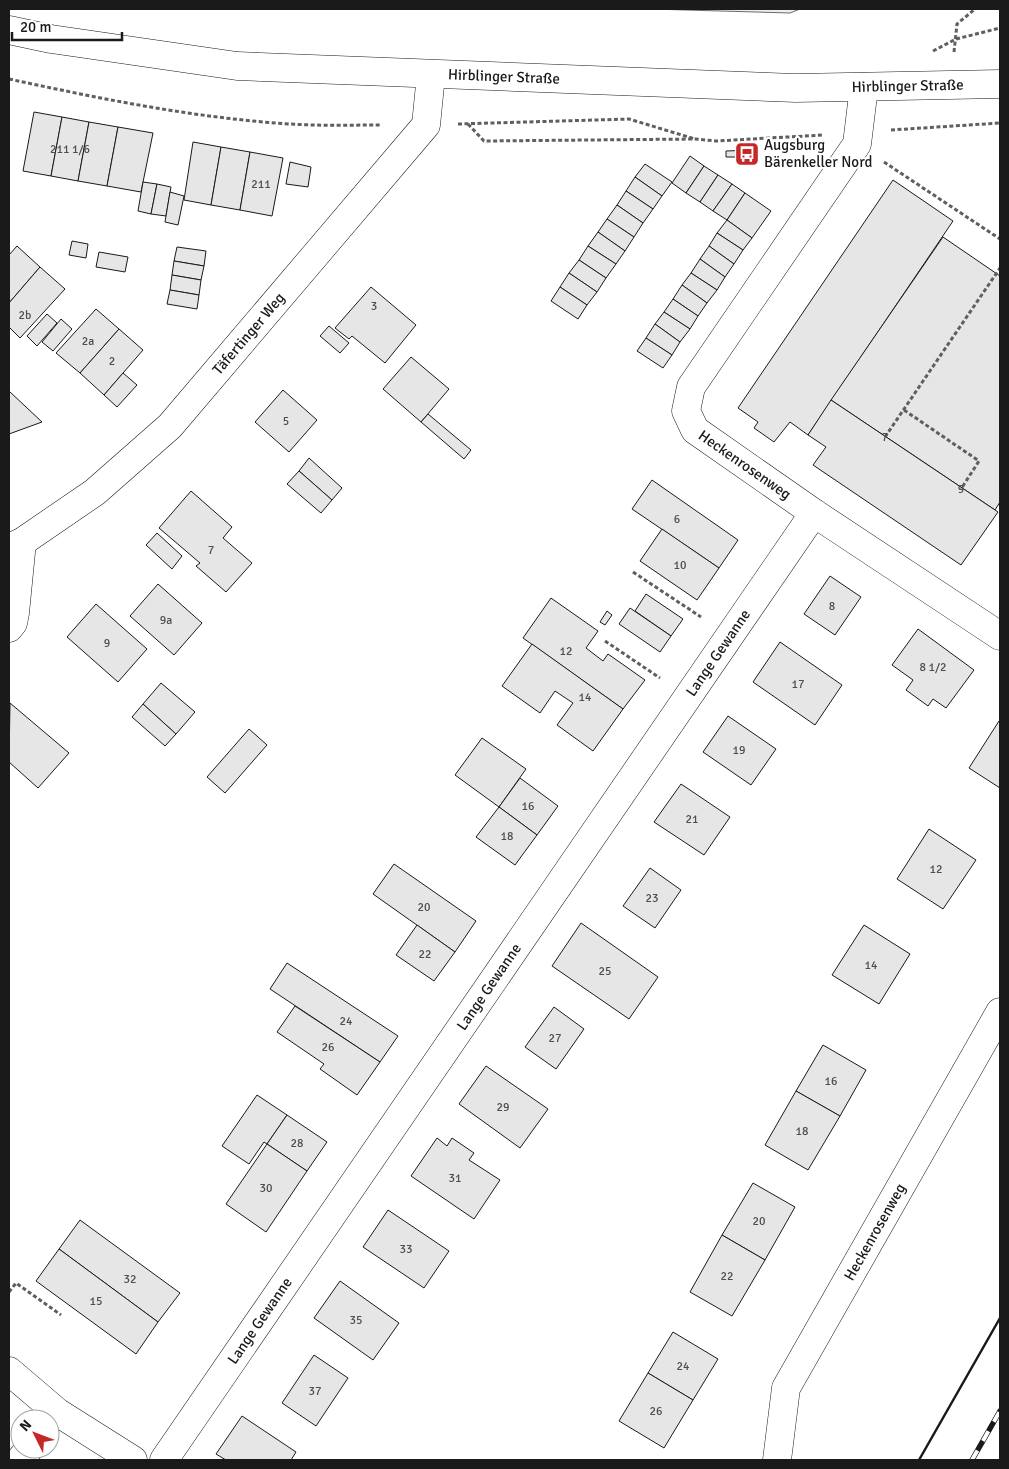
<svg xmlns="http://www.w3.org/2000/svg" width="1009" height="1469" font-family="Signika,sans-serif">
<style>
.built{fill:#ededed;stroke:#6a6a6a}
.building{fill:#e6e6e6;stroke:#1a1a1a}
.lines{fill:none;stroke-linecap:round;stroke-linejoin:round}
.minor-casing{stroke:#1a1a1a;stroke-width:29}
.path{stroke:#5f5f5f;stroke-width:3;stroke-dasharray:4 2.5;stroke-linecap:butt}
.minor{stroke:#fff;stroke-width:28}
.rail-casing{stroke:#1a1a1a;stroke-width:5.5}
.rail{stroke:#fff;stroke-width:4;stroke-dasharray:11;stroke-linecap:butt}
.wall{stroke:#1a1a1a;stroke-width:2.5}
.labels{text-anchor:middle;stroke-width:4;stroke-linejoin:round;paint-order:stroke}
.number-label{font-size:12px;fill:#4d4d4d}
.street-label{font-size:15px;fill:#1a1a1a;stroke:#fff}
.poi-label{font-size:15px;fill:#1a1a1a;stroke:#fff;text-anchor:start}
</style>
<rect width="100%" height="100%" fill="#fff"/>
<path class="built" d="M 651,9 L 800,9 L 790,13 Z"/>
<g class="building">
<path d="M 34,112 L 62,117 L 51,176 L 23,171 Z"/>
<path d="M 62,117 L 89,122 L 78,181 L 51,176 Z"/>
<path d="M 89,122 L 118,127 L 107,186 L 78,181 Z"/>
<path d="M 118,127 L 153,133 L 141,192 L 107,186 Z"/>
<path d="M 193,142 L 221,147 L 211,205 L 184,200 Z"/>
<path d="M 221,147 L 250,152 L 240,210 L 211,205 Z"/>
<path d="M 754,150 L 754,157 L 726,157 L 726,151 Z"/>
<path d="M 250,152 L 283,158 L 272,216 L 240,210 Z"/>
<path d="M 690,156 L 704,166 L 686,193 L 672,183 Z"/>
<path d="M 290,162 L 311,167 L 308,187 L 286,184 Z"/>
<path d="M 645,164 L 672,182 L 662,196 L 635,177 Z"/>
<path d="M 704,166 L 718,175 L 700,202 L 686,193 Z"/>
<path d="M 718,175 L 732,184 L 713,211 L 700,202 Z"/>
<path d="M 635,177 L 662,196 L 653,209 L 626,191 Z"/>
<path d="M 893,180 L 953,221 L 808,435 L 790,422 L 774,442 L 754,428 L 758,422 L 738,408 Z"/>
<path d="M 143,182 L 157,184 L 151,214 L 138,211 Z"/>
<path d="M 157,184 L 171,187 L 166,216 L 151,214 Z"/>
<path d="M 732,184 L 745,193 L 727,220 L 713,211 Z"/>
<path d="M 626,191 L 653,209 L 643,223 L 617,205 Z"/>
<path d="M 170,192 L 184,196 L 178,225 L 165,222 Z"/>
<path d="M 745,193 L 771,211 L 752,238 L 727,220 Z"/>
<path d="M 617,205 L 643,223 L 634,237 L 607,219 Z"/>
<path d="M 607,219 L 634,237 L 625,251 L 598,232 Z"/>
<path d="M 727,220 L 752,238 L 743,250 L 717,233 Z"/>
<path d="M 598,232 L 625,251 L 616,264 L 588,246 Z"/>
<path d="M 717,233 L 743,250 L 734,264 L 709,246 Z"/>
<path d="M 943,237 L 1000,276 L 1000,502 L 995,510 L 831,400 Z"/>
<path d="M 72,241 L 88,244 L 86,258 L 69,255 Z"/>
<path d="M 17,246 L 40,267 L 9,303 L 9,255 Z"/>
<path d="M 588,246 L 616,264 L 606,278 L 579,260 Z"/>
<path d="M 709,246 L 734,264 L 725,277 L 700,259 Z"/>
<path d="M 177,247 L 206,251 L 204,266 L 174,261 Z"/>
<path d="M 99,252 L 128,257 L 125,272 L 96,267 Z"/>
<path d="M 700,259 L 725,277 L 717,290 L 691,273 Z"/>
<path d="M 579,260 L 606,278 L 597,292 L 569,273 Z"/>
<path d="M 174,261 L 204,266 L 201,280 L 172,275 Z"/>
<path d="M 40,267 L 65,289 L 20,338 L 9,327 L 9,303 Z"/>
<path d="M 569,273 L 597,292 L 587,305 L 560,287 Z"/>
<path d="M 691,273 L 717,290 L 707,303 L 682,285 Z"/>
<path d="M 172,275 L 201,280 L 199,295 L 170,290 Z"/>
<path d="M 682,285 L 707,303 L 698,316 L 673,299 Z"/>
<path d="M 371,287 L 416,325 L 385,363 L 352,336 L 349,339 L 335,328 Z"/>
<path d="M 560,287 L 587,305 L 578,319 L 551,301 Z"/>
<path d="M 170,290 L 199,295 L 197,309 L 167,304 Z"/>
<path d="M 673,299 L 698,316 L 690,329 L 664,312 Z"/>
<path d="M 96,309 L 119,329 L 80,373 L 56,353 Z"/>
<path d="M 664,312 L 690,329 L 680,342 L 655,324 Z"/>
<path d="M 47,314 L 57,323 L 37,346 L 27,336 Z"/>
<path d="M 61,319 L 72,329 L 53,351 L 42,342 Z"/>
<path d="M 655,324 L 680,342 L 672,355 L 646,338 Z"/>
<path d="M 329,326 L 349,343 L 340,353 L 320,336 Z"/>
<path d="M 119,329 L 143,350 L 104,395 L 80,373 Z"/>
<path d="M 646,338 L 672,355 L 663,368 L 637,351 Z"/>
<path d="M 411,357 L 449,389 L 421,422 L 383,389 Z"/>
<path d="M 123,373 L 137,385 L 117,407 L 104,395 Z"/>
<path d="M 283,390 L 317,420 L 289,452 L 255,422 Z"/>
<path d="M 9,391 L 42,422 L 9,434 Z"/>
<path d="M 831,400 L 998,512 L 961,565 L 813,465 L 826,447 L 808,435 Z"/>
<path d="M 428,414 L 471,450 L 464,459 L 421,422 Z"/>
<path d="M 309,458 L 342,488 L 332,500 L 299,471 Z"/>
<path d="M 299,471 L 332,500 L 321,513 L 287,484 Z"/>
<path d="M 652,480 L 738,540 L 719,568 L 632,509 Z"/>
<path d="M 191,491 L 232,527 L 223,538 L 252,563 L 226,592 L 196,566 L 200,563 L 159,528 Z"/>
<path d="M 662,529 L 719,568 L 697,600 L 640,561 Z"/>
<path d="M 157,533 L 182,556 L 172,569 L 146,545 Z"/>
<path d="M 830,576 L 861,597 L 835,635 L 804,614 Z"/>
<path d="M 158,584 L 202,623 L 174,655 L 130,616 Z"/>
<path d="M 646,594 L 683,619 L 671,636 L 635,611 Z"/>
<path d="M 551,598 L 598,631 L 586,648 L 603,661 L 608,654 L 645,680 L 623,709 L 523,638 Z"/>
<path d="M 96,604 L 147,649 L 118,682 L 67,637 Z"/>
<path d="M 630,608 L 671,636 L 660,652 L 619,624 Z"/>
<path d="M 607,611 L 612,615 L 605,625 L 600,622 Z"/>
<path d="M 918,629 L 974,670 L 946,708 L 933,699 L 928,706 L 906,690 L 913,680 L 892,665 Z"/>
<path d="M 780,642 L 842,685 L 815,725 L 753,682 Z"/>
<path d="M 532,644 L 623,709 L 593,751 L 557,725 L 573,703 L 555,691 L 540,713 L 502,686 Z"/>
<path d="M 161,683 L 195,712 L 176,734 L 143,704 Z"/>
<path d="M 10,703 L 69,753 L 38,788 L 9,762 Z"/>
<path d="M 143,704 L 176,734 L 165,746 L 132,717 Z"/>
<path d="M 728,716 L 776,749 L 751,785 L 703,752 Z"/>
<path d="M 999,721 L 1000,722 L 1000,788 L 969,768 Z"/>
<path d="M 249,729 L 267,745 L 225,793 L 207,777 Z"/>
<path d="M 482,738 L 526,769 L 499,807 L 455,775 Z"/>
<path d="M 520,778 L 558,806 L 537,835 L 499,807 Z"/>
<path d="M 681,784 L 730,817 L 704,855 L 654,822 Z"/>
<path d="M 499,807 L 537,835 L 515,865 L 476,837 Z"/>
<path d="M 929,829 L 976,860 L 943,909 L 897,879 Z"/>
<path d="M 394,864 L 476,921 L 455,952 L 373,894 Z"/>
<path d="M 650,868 L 681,890 L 655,928 L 623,906 Z"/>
<path d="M 581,923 L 658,977 L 629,1019 L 552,966 Z"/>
<path d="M 417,925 L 455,952 L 434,981 L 396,955 Z"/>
<path d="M 864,925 L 910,954 L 879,1004 L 832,975 Z"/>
<path d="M 287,963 L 398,1036 L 380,1062 L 270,989 Z"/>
<path d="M 295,1006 L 380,1062 L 357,1095 L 320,1069 L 324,1064 L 277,1032 Z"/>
<path d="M 554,1007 L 584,1029 L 556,1069 L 525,1047 Z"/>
<path d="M 823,1045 L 866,1070 L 840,1116 L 796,1091 Z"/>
<path d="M 486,1066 L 548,1109 L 520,1148 L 459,1104 Z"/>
<path d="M 796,1091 L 840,1116 L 808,1170 L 765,1145 Z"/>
<path d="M 257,1095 L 287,1115 L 267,1144 L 264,1142 L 249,1164 L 222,1146 Z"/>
<path d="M 287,1115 L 327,1142 L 307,1171 L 267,1144 Z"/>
<path d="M 437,1138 L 447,1146 L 452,1138 L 474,1153 L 469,1160 L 500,1180 L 474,1219 L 411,1176 Z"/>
<path d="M 267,1144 L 307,1171 L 266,1232 L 226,1204 Z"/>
<path d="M 753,1183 L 795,1207 L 765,1260 L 722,1235 Z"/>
<path d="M 388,1210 L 449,1251 L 424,1288 L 363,1247 Z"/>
<path d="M 80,1220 L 180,1293 L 158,1322 L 59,1249 Z"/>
<path d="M 722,1235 L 765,1260 L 732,1316 L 690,1292 Z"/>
<path d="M 59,1249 L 158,1322 L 136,1354 L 36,1281 Z"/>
<path d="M 340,1281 L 399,1323 L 373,1360 L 314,1318 Z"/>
<path d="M 673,1332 L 718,1359 L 693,1400 L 648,1373 Z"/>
<path d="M 314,1355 L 348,1378 L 316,1426 L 282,1403 Z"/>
<path d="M 648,1373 L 693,1400 L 664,1448 L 619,1421 Z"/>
<path d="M 242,1416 L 296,1452 L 291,1460 L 226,1460 L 216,1454 Z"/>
</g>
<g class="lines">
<defs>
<g id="minor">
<path id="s1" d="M 9,30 L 51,39 L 237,66 L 796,88 L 1000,84"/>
<path id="s2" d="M 864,87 L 857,144 L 691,387 L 686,411 L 695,430 L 814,513 L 1000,636"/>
<path id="s3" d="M 9,548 L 22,542 L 95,492 L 170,426 L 426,125 L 431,75"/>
<path d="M 9,628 L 13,623 L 15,613 L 22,542"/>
<path d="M 9,1371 L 57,1412 L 133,1460"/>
<path d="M 20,1460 L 29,1449"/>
<path id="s4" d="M 164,1460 L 814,513"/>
<path id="s5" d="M 777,1460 L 786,1388 L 1000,1012"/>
</g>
</defs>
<use href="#minor" class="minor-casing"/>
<g class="path">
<path d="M 933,51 L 956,39 L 1000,28"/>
<path d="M 954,52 L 957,24 L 975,9"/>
<path d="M 9,79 C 102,99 195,118 290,124 C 321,126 352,125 382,125"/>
<path d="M 458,124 L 629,119 L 695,139"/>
<path d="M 468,124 L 484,141 L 695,139 L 716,141 L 823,135"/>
<path d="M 891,130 L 1000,123"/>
<path d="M 884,162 L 1000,239"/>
<path d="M 904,410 L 979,461 L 961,489"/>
<path d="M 885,437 L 1000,268"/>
<path d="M 633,572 L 701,617"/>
<path d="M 605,641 L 660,678"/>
<path d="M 9,1292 L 16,1283 L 61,1315"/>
</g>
<use href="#minor" class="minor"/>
<defs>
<path id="rail" d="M 972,1460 L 1000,1411"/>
</defs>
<use href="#rail" class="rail-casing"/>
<use href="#rail" class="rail"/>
<path class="wall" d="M 919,1460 L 1000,1318"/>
</g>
<defs>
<symbol id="bus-square" viewBox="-11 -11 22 22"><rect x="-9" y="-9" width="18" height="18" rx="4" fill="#c62828" stroke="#fff"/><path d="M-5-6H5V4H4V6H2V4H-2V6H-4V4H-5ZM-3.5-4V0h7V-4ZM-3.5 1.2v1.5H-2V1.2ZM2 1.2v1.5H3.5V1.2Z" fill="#fff"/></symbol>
</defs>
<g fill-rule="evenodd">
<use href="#bus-square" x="733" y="140" width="28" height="28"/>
</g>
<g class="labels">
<g class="number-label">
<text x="70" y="153">211 1/6</text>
<text x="261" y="188">211</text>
<text x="374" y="310">3</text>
<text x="25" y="319">2b</text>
<text x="88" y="345">2a</text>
<text x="112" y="365">2</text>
<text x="286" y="425">5</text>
<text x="885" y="441">7</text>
<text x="961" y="493">9</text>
<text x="677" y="523">6</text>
<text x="211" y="554">7</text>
<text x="680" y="569">10</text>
<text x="832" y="610">8</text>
<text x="166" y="624">9a</text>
<text x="107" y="647">9</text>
<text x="566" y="655">12</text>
<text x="933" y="671">8 1/2</text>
<text x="798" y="688">17</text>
<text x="585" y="701">14</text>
<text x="739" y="754">19</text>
<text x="528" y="810">16</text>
<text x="692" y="823">21</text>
<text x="507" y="840">18</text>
<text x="936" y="873">12</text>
<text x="652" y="902">23</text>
<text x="424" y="911">20</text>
<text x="425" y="958">22</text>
<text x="871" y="969">14</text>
<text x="605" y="975">25</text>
<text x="346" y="1025">24</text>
<text x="555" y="1042">27</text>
<text x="328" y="1051">26</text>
<text x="831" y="1085">16</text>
<text x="503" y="1111">29</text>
<text x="802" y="1135">18</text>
<text x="297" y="1147">28</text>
<text x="455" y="1182">31</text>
<text x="266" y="1192">30</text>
<text x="759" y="1225">20</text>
<text x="406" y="1253">33</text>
<text x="727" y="1280">22</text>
<text x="130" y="1283">32</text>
<text x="96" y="1305">15</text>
<text x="356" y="1324">35</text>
<text x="683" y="1370">24</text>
<text x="315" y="1395">37</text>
<text x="656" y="1415">26</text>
</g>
<g class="street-label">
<text dy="5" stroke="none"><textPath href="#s1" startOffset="498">Hirblinger Straße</textPath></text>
<text dy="5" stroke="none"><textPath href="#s1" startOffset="902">Hirblinger Straße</textPath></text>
<text dy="5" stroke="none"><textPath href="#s3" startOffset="324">Täfertinger Weg</textPath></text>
<text dy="5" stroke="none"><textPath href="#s2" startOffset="458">Heckenrosenweg</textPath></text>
<text dy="5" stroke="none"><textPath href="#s4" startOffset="979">Lange Gewanne</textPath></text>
<text dy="5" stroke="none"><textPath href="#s4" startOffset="574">Lange Gewanne</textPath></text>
<text dy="5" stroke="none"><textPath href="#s5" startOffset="252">Heckenrosenweg</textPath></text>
<text dy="5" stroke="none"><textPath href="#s4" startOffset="169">Lange Gewanne</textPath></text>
</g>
<g class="poi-label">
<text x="764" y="150">Augsburg<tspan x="764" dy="17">Bärenkeller Nord</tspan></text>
</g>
</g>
<rect width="1009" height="1469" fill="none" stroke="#1a1a1a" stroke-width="20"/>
<g transform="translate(35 1434) rotate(312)"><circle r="24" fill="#ffffff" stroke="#a3a3a3"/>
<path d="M0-4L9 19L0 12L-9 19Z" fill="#c62828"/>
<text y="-8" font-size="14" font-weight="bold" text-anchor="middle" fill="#1a1a1a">N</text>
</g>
<path d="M12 32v8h110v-8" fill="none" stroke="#1a1a1a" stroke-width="2.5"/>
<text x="20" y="32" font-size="15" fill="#1a1a1a" stroke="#ffffff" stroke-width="4" paint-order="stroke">20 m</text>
</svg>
